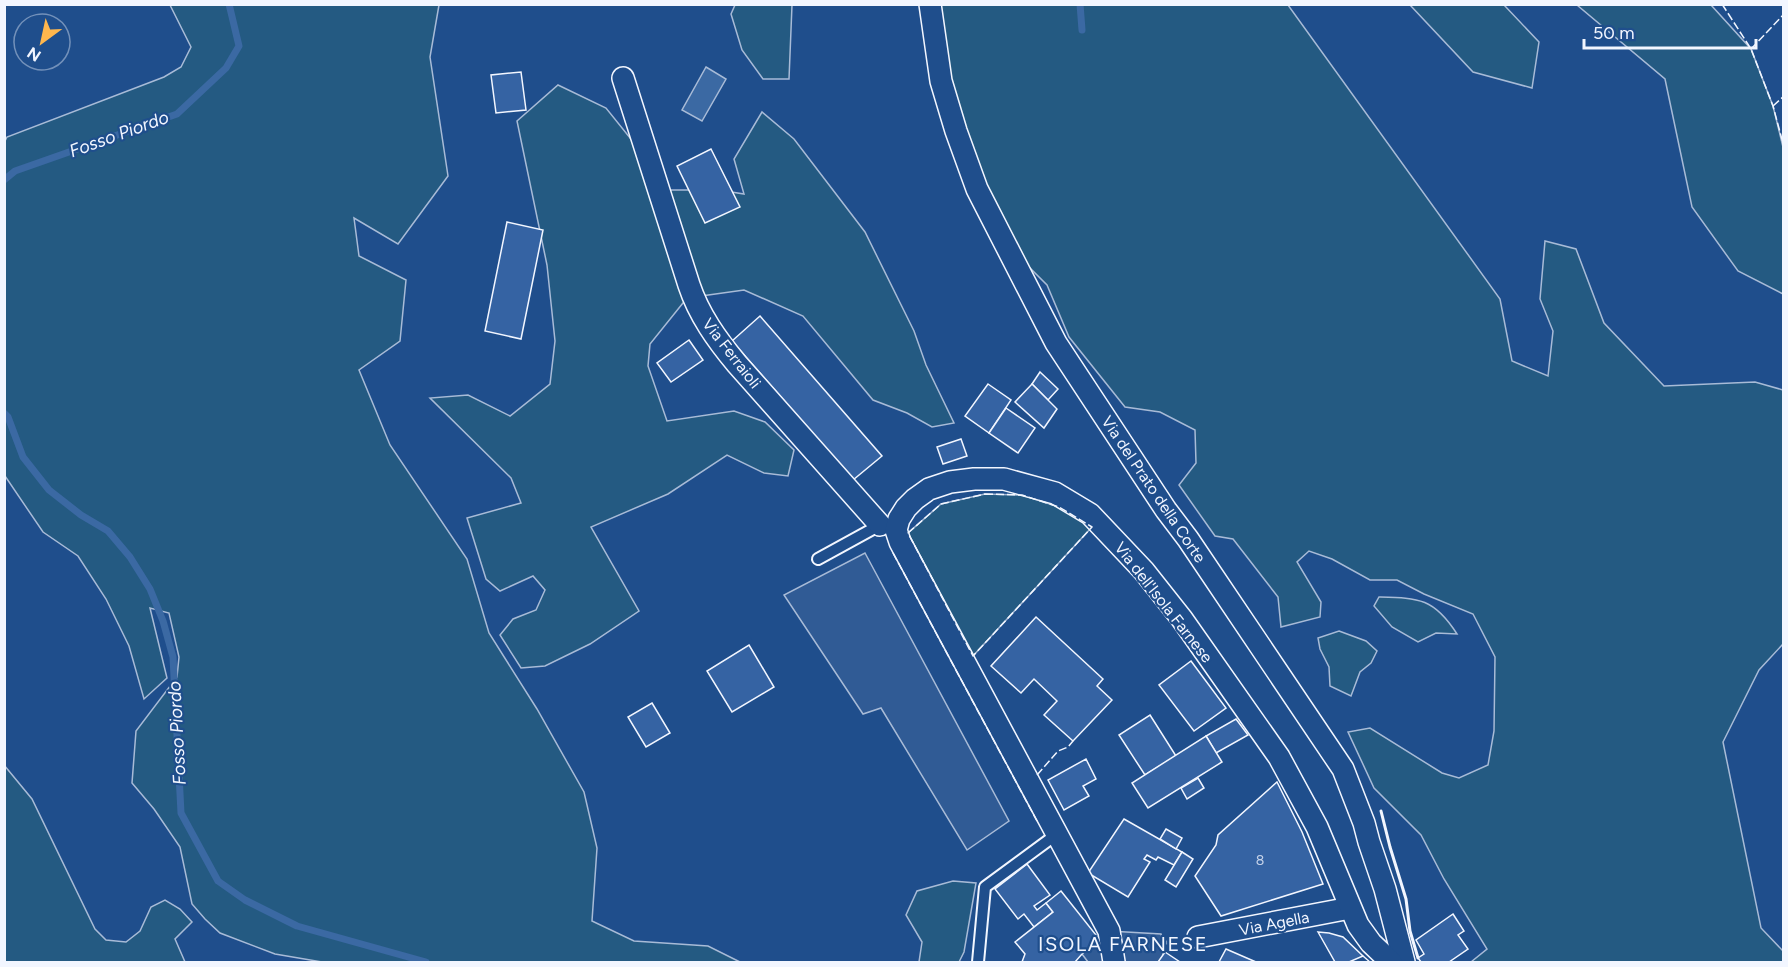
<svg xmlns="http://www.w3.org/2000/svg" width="1788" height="967" font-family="Figtree,sans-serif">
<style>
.green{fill:#245a82;stroke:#a8bbd7;stroke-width:1.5}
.parking{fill:#305b95;stroke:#a8bbd7;stroke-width:1.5}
.water{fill:#3b69a3;stroke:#a8bbd7;stroke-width:1.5}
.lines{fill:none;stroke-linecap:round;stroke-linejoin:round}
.stream{stroke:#3b69a3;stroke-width:7}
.building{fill:#3563a3;stroke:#f2f6ff;stroke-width:1.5}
.lane-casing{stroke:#f2f6ff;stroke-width:14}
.street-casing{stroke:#f2f6ff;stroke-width:24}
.path{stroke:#b3c4dc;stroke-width:4;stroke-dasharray:4.5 3;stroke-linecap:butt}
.lane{stroke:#1f4e8c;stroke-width:10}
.street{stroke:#1f4e8c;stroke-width:21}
.fence{stroke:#f2f6ff;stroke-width:1.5;stroke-dasharray:8 3;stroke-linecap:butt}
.wall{stroke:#f2f6ff;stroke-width:3}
.labels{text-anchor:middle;stroke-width:4.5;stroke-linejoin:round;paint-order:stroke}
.number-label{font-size:14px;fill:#c3d1e8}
.street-label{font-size:16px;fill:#f2f6ff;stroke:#1f4e8c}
.water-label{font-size:18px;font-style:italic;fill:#f2f6ff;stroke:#1f4e8c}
.quarter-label{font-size:20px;letter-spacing:1.5px;fill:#f2f6ff;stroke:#1f4e8c}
</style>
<rect width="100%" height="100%" fill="#1f4e8c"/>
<g class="green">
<path d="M 170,5 L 439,5 L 430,57 L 448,176 L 398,244 L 354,218 L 359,256 L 406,280 L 400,341 L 359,370 L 390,445 L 467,559 L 489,633 L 537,709 L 584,792 L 597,848 L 592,921 L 634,941 L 708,946 L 740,962 L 322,962 L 275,954 L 220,933 L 205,919 L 192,904 L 180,847 L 154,809 L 132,783 L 136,731 L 177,677 L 179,657 L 169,613 L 150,608 L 167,678 L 144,699 L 129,646 L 106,599 L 78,556 L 43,532 L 5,476 L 5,141 L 7,137 L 164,77 L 181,67 L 191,47 Z"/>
<path d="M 735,5 L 792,5 L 789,79 L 763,79 L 742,50 L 731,14 Z"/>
<path d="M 936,5 L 1288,5 L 1500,299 L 1512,361 L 1548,376 L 1553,331 L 1540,299 L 1545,241 L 1576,249 L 1604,323 L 1664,386 L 1755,382 L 1783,390 L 1783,644 L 1759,670 L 1723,742 L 1761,928 L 1783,951 L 1783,962 L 1471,962 L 1487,949 L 1444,879 L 1421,835 L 1374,788 L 1348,732 L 1370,728 L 1442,773 L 1459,778 L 1488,765 L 1494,731 L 1495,657 L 1473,614 L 1424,594 L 1397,580 L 1370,580 L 1332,559 L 1309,551 L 1297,562 L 1321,602 L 1320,617 L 1281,627 L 1278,597 L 1233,539 L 1215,536 L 1179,485 L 1196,463 L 1195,430 L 1160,412 L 1125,407 L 1069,337 L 1047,285 L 1021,259 L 993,210 L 954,104 Z"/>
<path d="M 1410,5 L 1504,5 L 1539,42 L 1532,88 L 1473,72 Z"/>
<path d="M 1577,5 L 1711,5 L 1751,49 L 1773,106 L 1783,147 L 1783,294 L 1738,271 L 1692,207 L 1665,79 Z"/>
<path d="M 558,85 L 606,108 L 647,159 L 664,190 L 719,190 L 744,194 L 734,159 L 762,112 L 794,139 L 865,232 L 914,331 L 926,365 L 954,423 L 932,427 L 907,413 L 873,400 L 803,316 L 744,290 L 687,298 L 650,344 L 648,366 L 667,421 L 734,411 L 765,422 L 794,450 L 788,476 L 764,473 L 727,455 L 668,494 L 591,527 L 639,611 L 590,644 L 545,666 L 521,668 L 500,635 L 513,619 L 536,610 L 545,590 L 533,576 L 500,591 L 486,579 L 467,518 L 521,503 L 511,478 L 430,398 L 468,395 L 510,416 L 550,384 L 555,341 L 547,265 L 517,121 Z"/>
<path d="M 985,494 L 1022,495 L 1059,507 L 1092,527 L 973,656 L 908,533 L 941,504 Z"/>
<path d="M 1379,597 C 1419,598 1434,598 1457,634 L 1436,633 L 1418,642 L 1392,627 L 1374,606 Z"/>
<path d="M 1339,631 L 1366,641 L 1377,651 L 1371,663 L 1360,672 L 1351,696 L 1330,686 L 1329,667 L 1320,649 L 1318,638 Z"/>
<path d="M 4,765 L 32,799 L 95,929 L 106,940 L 126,942 L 140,931 L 151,907 L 165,900 L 180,909 L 192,922 L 175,939 L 185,962 L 5,962 Z"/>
<path d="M 953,881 L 976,883 L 964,952 L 959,962 L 919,962 L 922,942 L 906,915 L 917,891 Z"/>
</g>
<g class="parking">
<path d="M 865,553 L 1009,821 L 967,850 L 881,708 L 863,714 L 784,595 Z"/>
<path d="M 1109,931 L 1161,934 L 1163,943 L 1163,957 L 1159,962 L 1088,962 L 1082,954 Z"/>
</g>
<path class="water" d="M 706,67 L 726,79 L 702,121 L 682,110 Z"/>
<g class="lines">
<g class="stream">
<path d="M 1080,4 L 1082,30"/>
<path d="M 4,180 L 15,171 L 177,114 L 226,68 L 239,46 L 229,4"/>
<path d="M 4,413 L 8,417 L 23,457 L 49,490 L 81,515 L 108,531 L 130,557 L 150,589 L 163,621 L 173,657 L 181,813 L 218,881 L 245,900 L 297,926 L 426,962"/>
</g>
</g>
<g class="building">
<path d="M 521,72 L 526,110 L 496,113 L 491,75 Z"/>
<path d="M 711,149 L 740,207 L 705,223 L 677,166 Z"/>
<path d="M 507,222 L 543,230 L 521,339 L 485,331 Z"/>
<path d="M 760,316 L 882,456 L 853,480 L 732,341 Z"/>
<path d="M 689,340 L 703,360 L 671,382 L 657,363 Z"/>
<path d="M 1040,372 L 1058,389 L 1048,400 L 1032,384 Z"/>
<path d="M 988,384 L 1011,400 L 989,433 L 965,416 Z"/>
<path d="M 1032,384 L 1057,409 L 1044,428 L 1015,402 Z"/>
<path d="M 1006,408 L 1035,428 L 1018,453 L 989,433 Z"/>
<path d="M 961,439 L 967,456 L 943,464 L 937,447 Z"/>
<path d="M 1036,617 L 1103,679 L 1097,686 L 1112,700 L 1073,741 L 1044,715 L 1057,701 L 1034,679 L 1021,693 L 991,666 Z"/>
<path d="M 749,645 L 774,687 L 732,712 L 707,671 Z"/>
<path d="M 1191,661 L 1226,708 L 1194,731 L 1159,685 Z"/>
<path d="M 652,703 L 670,733 L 646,747 L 628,717 Z"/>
<path d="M 1150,715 L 1176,756 L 1145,775 L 1119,735 Z"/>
<path d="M 1236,719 L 1248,735 L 1216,753 L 1206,736 Z"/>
<path d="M 1206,736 L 1222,762 L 1148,808 L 1132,783 Z"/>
<path d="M 1086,759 L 1096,779 L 1083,786 L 1089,796 L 1064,810 L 1048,780 Z"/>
<path d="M 1198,778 L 1204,788 L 1187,799 L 1181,788 Z"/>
<path d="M 1277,782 L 1302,832 L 1323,884 L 1221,916 L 1195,876 L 1216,845 L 1218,835 Z"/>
<path d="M 1124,819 L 1182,852 L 1174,865 L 1158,857 L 1156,860 L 1147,855 L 1144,859 L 1150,862 L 1128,897 L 1088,873 Z"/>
<path d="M 1166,829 L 1182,838 L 1176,849 L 1160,839 Z"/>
<path d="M 1182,852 L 1193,859 L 1176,887 L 1165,880 Z"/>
<path d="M 1027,864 L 1050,895 L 1034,906 L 1037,910 L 1046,903 L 1053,912 L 1034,927 L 1024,914 L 1018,919 L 995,889 Z"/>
<path d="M 1061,891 L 1100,940 L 1082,954 L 1075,962 L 1022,962 L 1025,954 L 1015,942 L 1053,912 L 1046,903 Z"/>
<path d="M 1453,914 L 1464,931 L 1458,935 L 1468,949 L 1449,962 L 1421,962 L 1418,958 L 1424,954 L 1416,940 Z"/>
<path d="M 1318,932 L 1329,933 L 1343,937 L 1363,956 L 1349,962 L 1335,962 Z"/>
<path d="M 1226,949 L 1256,962 L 1219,962 Z"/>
<path d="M 1165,952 L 1180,962 L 1158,962 Z"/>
</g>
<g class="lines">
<defs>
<g id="lane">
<path d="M 818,559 L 880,525 L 882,526"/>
<path d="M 978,962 L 985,887 L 1057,834"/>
</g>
<g id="street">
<path d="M 930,4 L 941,81 L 956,131 L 977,189 L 1056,343 L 1166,510 L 1188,539 L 1343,769 L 1364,823 L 1369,842 L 1385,889 L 1404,962"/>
<path d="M 623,78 L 689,285 C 699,315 717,340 737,364 L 880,525"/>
<path d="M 1198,937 L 1350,908"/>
<path d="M 1114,962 L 1109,931 L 900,542 L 896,530 L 899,519 L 906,508 L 915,499 L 929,489 L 950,482 L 974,479 L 1004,479 L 1055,493 L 1090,514 L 1144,571 L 1182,619 L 1279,757 L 1317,827 L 1358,925 L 1371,943 L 1391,962"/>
</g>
</defs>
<use href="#lane" class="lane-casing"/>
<use href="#street" class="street-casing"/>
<path class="path" d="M 1163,943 L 1177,941"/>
<use href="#lane" class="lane"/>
<use href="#street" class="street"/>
<g class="fence">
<path d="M 1722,4 L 1751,49 L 1773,106 L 1784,147"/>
<path d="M 1751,49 L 1784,14"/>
<path d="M 1773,106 L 1784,96"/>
<path d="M 985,494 L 1022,495 L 1059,507 L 1092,527 L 973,656 L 908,533 L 941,504 Z"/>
<path d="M 893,553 L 1037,821"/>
<path d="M 1037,775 L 1058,751 L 1068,747 L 1073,741"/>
<path d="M 1363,956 L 1370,962"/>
</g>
<path class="wall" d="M 1381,811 L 1390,847 L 1406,899 L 1410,931 L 1418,958"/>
</g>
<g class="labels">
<g class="number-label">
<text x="1260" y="865">8</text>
</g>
<g class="street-label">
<text transform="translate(732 353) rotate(52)" y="6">Via Ferraioli</text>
<text transform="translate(1154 489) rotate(56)" y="6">Via del Prato della Corte</text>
<text transform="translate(1164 602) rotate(52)" y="6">Via dell'Isola Farnese</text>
<text transform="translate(1274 923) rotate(-11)" y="6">Via Agella</text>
</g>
<g class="water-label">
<text transform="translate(119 134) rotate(-20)" y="6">Fosso Piordo</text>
<text transform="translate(177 733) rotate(-93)" y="6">Fosso Piordo</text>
</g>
<g class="quarter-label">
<text x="1123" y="951">ISOLA FARNESE</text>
</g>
</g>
<rect width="1788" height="967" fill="none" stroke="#f2f6ff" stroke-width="12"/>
<g transform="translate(42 42) rotate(213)"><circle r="28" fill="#1f4e8c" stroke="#7391ba" stroke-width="1.5"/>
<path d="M0-4.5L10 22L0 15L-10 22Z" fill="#ffb74d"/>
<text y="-9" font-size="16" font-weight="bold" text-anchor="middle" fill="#f2f6ff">N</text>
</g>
<path d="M1584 39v9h172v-9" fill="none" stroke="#f2f6ff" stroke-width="3"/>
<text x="1593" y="39" font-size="18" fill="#f2f6ff" stroke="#1f4e8c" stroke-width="4.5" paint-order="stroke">50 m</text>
</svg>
